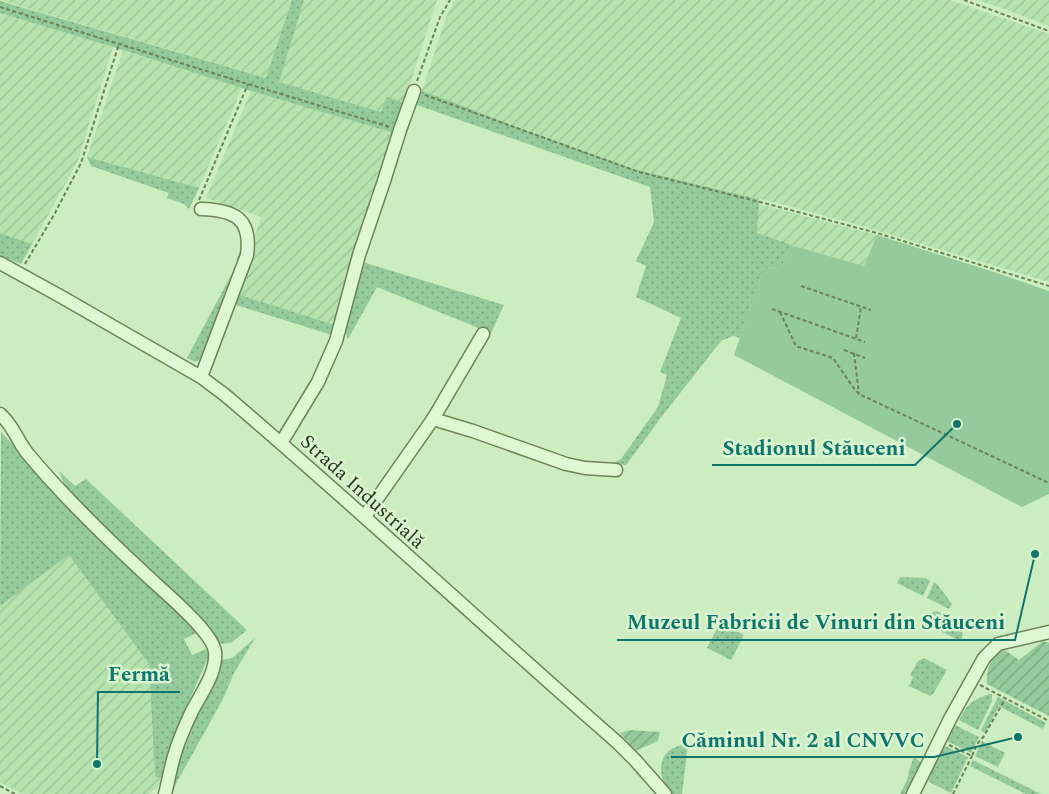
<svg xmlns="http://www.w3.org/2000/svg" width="1049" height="794" font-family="Spectral,serif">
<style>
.farmland{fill:url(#farmland-furrows)}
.grass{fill:url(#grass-dots)}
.garden{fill:url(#garden-furrows)}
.pitch{fill:#94ca9c}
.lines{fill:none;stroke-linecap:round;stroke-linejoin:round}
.minor-casing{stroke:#6c8558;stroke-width:15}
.path{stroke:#6c8558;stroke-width:2;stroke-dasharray:4 2.5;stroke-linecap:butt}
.minor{stroke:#ddf8d3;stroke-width:12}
.labels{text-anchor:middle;stroke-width:5;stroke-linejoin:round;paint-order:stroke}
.street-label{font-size:20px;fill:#29351c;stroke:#d9f4cf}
.leader{fill:none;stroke:#0f766e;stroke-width:2}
.callout-dot{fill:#0f766e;stroke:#d9f4cf;stroke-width:2}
.callout-label{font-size:21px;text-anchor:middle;font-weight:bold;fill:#0f766e;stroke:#d9f4cf;stroke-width:5;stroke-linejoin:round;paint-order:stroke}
</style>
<defs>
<pattern id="farmland-furrows" width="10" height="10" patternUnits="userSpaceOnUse" patternTransform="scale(1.25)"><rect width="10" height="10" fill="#b5e2ad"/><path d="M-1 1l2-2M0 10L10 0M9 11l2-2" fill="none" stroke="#9cc294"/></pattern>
<pattern id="grass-dots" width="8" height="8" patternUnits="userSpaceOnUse" patternTransform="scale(1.25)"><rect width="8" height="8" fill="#94ca9c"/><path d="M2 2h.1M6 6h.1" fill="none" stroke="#79a57e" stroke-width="1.8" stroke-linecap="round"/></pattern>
<pattern id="garden-furrows" width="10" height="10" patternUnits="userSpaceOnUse" patternTransform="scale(1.25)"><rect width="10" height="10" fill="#94ca9c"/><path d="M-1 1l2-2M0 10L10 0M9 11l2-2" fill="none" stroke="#79a57e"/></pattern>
</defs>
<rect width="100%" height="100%" fill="#ccedc0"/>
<g class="farmland">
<path d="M 0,0 L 292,0 L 267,78 Z"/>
<path d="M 304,0 L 437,0 L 404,103 L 382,112 L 278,82 Z"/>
<path d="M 455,0 L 950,0 L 1049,34 L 1049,282 L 855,224 L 773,202 L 635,169 L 506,123 L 461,105 L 422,91 L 447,15 Z"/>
<path d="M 977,0 L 1049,0 L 1049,26 L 996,6 Z"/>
<path d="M 0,13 L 113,47 L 78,161 L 32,244 L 0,233 Z"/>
<path d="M 123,51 L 242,88 L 199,188 L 87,157 Z"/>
<path d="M 251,91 L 394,133 L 335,325 L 237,294 L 261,217 L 206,198 Z"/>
<path d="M 758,204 L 877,235 L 864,266 L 794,246 L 757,233 Z"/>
<path d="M 69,555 L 149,664 L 155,776 L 162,779 L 159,786 L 149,794 L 23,794 L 6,786 L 0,782 L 0,606 Z"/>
</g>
<g class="grass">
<path d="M 292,0 L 304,0 L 279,82 L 381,112 L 387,97 L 404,103 L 394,133 L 251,91 L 113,47 L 0,13 L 0,1 L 266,78 Z"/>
<path d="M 422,91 L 461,105 L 506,123 L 634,169 L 759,199 L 757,233 L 794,246 L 789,248 L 782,267 L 764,268 L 740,338 L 733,336 L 721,341 L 659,420 L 652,430 L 626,465 L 612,464 L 621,459 L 658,407 L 667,375 L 660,372 L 681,318 L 636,297 L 646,266 L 636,261 L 654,222 L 650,187 L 417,105 Z"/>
<path d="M 87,157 L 199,188 L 189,209 L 184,204 L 167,198 L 169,193 L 91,166 Z"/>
<path d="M 0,233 L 32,244 L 21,264 L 0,256 Z"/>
<path d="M 240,251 L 244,255 L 202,359 L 195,362 L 187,358 L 238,262 L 237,259 Z"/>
<path d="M 361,261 L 369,264 L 504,305 L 491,333 L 377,287 L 348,339 L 345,331 Z"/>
<path d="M 237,294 L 335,325 L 332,335 L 233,304 Z"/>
<path d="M 1,432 L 68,505 L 199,632 L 184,639 L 192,655 L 206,649 L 209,656 L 176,730 L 162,779 L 155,776 L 149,664 L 69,555 L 0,606 Z"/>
<path d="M 59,471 L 75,486 L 86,479 L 247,630 L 231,643 L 219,644 L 212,633 L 138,557 L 66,489 Z"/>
<path d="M 900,577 L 926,578 L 930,581 L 923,596 L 897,583 Z"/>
<path d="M 934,582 L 937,584 L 952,604 L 949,609 L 927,598 Z"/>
<path d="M 937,611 L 954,620 L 959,627 L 958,628 C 963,631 964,636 960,641 L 933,627 L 936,618 L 931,615 L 933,612 Z"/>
<path d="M 720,622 L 744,635 L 731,660 L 707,648 Z"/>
<path d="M 255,638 L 234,673 L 223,699 L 172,791 L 170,783 L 209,689 L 222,660 L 232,658 Z"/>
<path d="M 924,658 L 947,670 L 933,694 L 930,696 L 909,686 L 913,677 L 910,675 L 918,661 Z"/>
<path d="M 989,694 L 992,694 L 992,701 L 978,730 L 959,720 C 968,703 971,701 989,694 Z"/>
<path d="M 998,697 L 1046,723 L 1043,729 L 999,706 L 985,733 L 981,730 Z"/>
<path d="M 955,725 L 979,737 L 971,753 L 947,741 Z"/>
<path d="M 982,741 L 1005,753 L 998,767 L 975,756 Z"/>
<path d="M 684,744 L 688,744 L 682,794 L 673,794 C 671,791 667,788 665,785 C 662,780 661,774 661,769 C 662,753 670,748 684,744 Z"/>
<path d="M 945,746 L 968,757 L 951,793 L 929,782 L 927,776 Z"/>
<path d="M 914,757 L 922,763 L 907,794 L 900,794 L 908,778 L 909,770 Z"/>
<path d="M 973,760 L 1041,794 L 1026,794 L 970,766 Z"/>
</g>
<g class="garden">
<path d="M 1043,641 L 1049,643 L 1049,716 L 987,684 C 986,668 991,658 1002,648 L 1019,660 Z"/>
<path d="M 630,730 L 660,732 L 658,741 L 635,751 L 620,733 Z"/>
</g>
<path class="pitch" d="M 877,235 L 997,273 L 1049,291 L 1049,494 L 1022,507 L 734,355 L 764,268 L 782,267 L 789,248 L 794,246 L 864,266 Z"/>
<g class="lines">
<defs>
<g id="minor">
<path d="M 201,209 C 234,210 252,218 247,255 L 201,377"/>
<path d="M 0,263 L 60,296 L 201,377 L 225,395 C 358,508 486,628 618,743 L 635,760 L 665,794"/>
<path d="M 0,414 C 14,426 17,441 28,454 C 63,496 102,534 142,571 C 158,587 213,631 215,652 C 217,672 201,694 192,711 C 186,724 180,737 176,750 C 171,764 169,779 165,794"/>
<path d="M 433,419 L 473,431 L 566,464 L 585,468 L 616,470"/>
<path d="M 281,443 L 318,382 L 336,341 L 359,255 L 384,181 L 400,130 L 414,91"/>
<path d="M 365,516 L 433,419 L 483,334"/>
<path d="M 913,794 L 950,719 L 984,658 L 998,644 L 1049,632"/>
</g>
</defs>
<use href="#minor" class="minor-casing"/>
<g class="path">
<path d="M 964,0 L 1049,31"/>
<path d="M 0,7 L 248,84 L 390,127"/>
<path d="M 417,81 L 440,17 L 450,0"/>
<path d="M 425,95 L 639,172 L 764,203 L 877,233 L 1049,286"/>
<path d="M 199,200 L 248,84"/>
<path d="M 25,264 L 55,213 L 81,163 L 119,44"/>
<path d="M 801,286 L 871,310"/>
<path d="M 772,309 L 865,342"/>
<path d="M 780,312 L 796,346 L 833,358 L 855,390 L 859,394 L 1049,483"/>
<path d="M 856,338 L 861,307"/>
<path d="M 844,350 L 865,358"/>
<path d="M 854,353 L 859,394"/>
<path d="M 980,685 L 1049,721"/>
<path d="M 949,745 L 972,756 L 977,744 L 984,736 L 1005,699"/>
<path d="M 0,786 L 15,794"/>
<path d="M 953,794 L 972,756"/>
</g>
<use href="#minor" class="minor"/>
</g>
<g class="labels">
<g class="street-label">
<text transform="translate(363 491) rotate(42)" y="7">Strada Industrială</text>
</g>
</g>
<path class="leader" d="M957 424L915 465H712M1035 554L1015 640H617M97 764L98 692H180M1018 737L934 757H671"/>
<g class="callout-dot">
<circle cx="957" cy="424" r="5"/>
<circle cx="1035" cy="554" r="5"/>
<circle cx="97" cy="764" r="5"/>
<circle cx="1018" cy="737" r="5"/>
</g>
<g class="callout-label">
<text x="814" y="455">Stadionul Stăuceni</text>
<text x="816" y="629">Muzeul Fabricii de Vinuri din Stăuceni</text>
<text x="139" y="681">Fermă</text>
<text x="803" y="747">Căminul Nr. 2 al CNVVC</text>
</g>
</svg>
